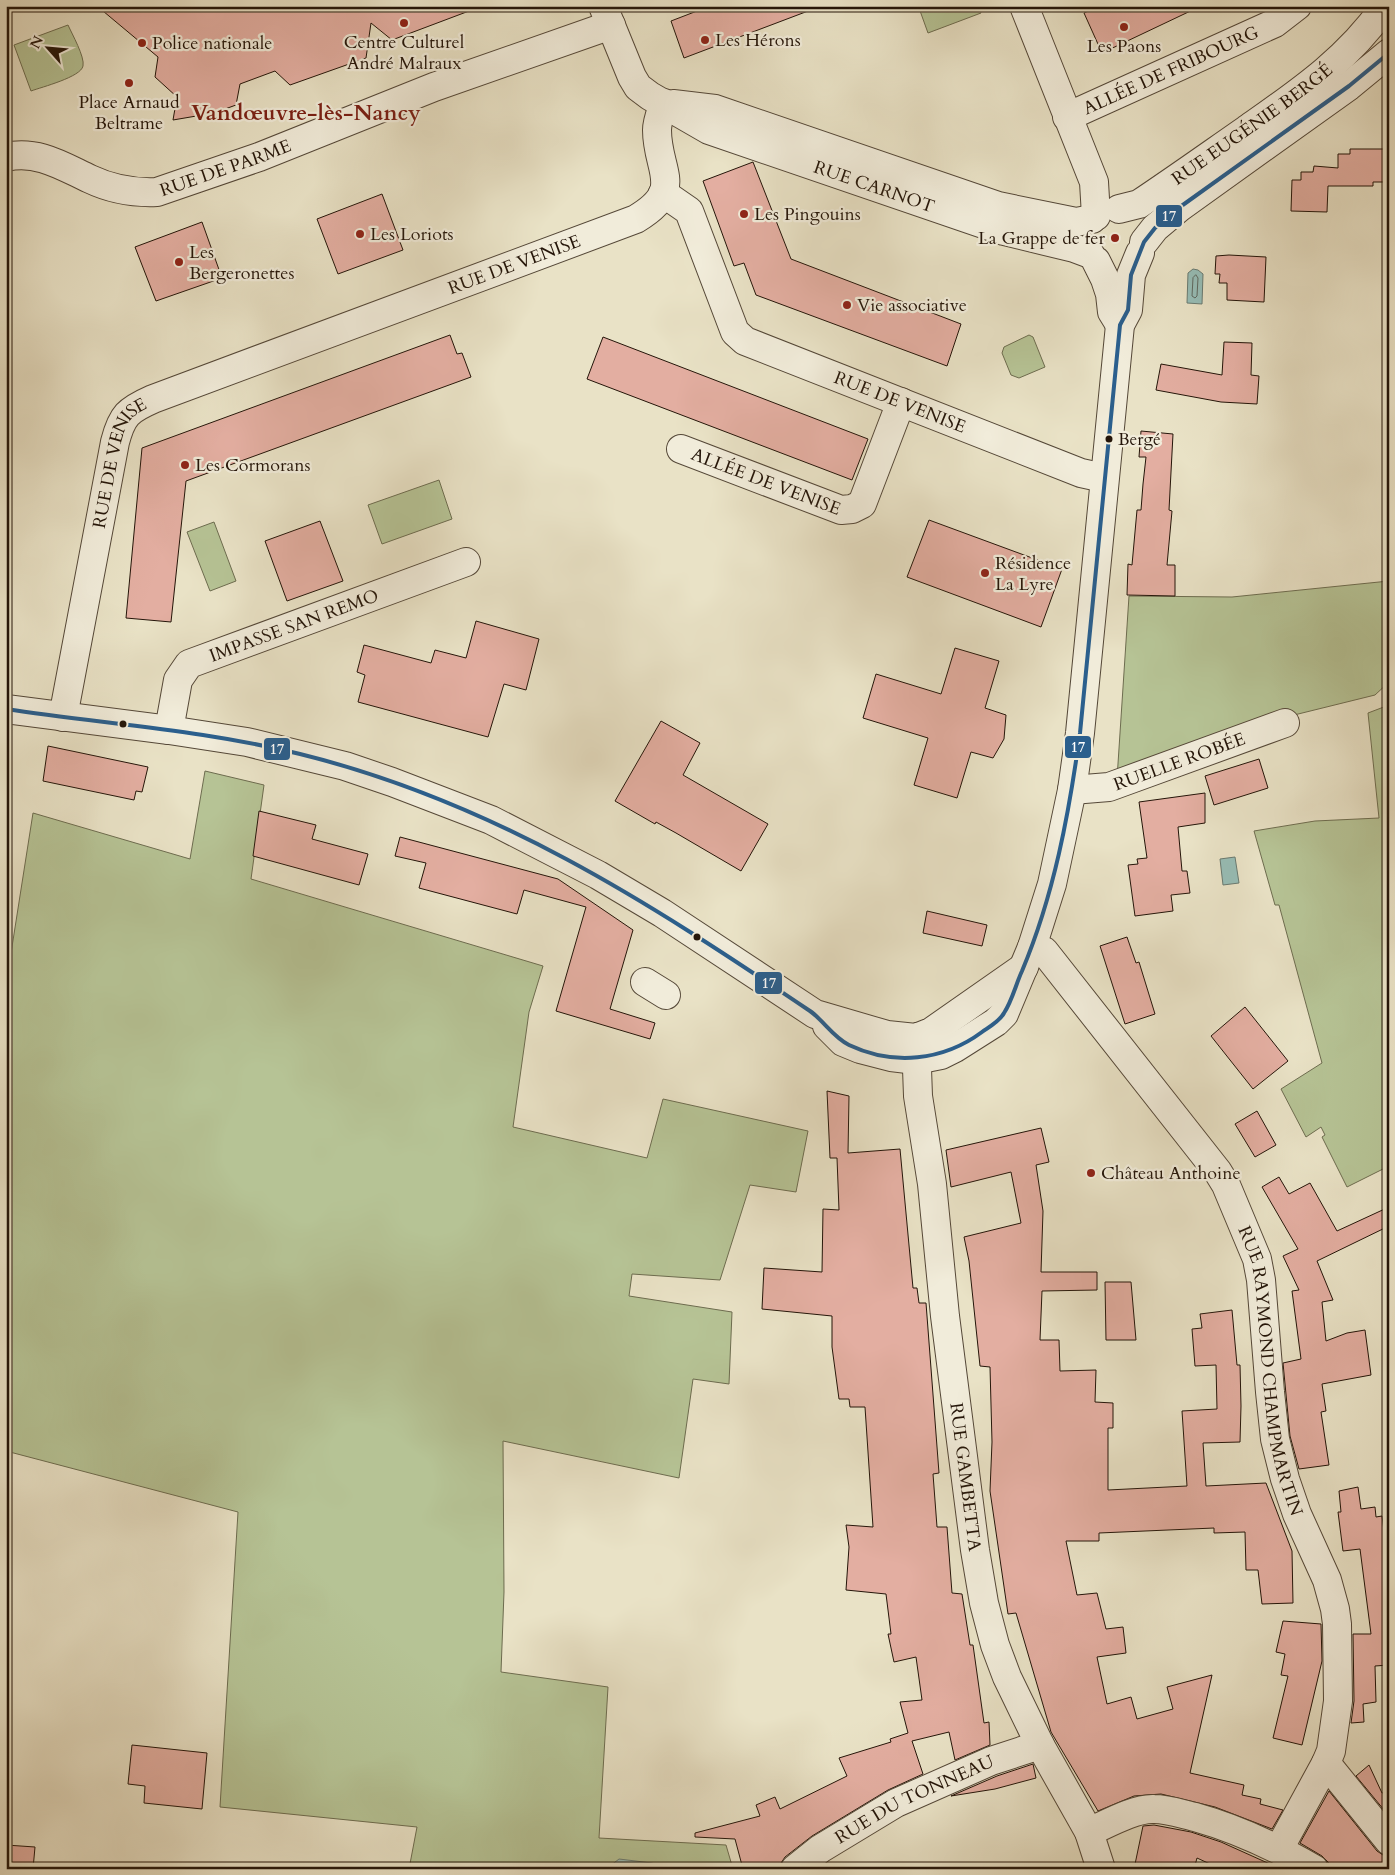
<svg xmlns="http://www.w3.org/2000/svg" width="1395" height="1875" font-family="Cardo,serif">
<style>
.green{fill:#b6c395;stroke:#6d6c4f}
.water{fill:#97bdb6;stroke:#697a71}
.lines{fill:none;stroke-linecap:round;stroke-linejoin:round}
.shore{stroke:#5e6960;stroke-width:1}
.building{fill:#e3aea1;stroke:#241509}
.minor-casing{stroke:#554838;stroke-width:30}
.minor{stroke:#f1ecda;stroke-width:28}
.bus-1-casing{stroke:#f1ecda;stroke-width:8}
.bus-1{stroke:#2b5f8d;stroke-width:4}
.poi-dot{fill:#8f2418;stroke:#f1ecda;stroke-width:2}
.bus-dot{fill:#241509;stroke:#f1ecda;stroke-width:2}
.labels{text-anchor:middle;stroke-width:4.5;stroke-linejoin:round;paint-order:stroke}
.bus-label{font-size:17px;fill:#241509;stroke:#f1ecda;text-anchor:start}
.poi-label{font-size:18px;fill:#241509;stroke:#f1ecda;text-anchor:start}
.street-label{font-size:18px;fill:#241509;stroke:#f1ecda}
.district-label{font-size:22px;font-weight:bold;fill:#7a1f14;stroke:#f1ecda}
.line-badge{stroke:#f1ecda;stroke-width:2}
.badge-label{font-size:14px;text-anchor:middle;font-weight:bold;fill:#fff}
</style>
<rect width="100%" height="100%" fill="#e9e2c6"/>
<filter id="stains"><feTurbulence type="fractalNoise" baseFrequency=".004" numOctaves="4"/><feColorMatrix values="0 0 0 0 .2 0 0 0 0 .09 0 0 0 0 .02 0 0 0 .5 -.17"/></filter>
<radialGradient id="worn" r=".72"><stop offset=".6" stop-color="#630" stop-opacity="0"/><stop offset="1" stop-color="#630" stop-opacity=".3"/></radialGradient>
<g class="green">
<path d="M 924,6 L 979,6 L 981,13 L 928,33 L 919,8 Z"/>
<path d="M 68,25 C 72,34 85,57 83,66 C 81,77 42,87 31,91 L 14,45 Z"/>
<path d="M 1029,335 L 1033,337 L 1045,367 L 1019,378 L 1011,375 L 1002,353 L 1004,347 Z"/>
<path d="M 439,480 L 452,519 L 382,544 L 368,505 Z"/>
<path d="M 214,522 L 236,581 L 210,591 L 187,532 Z"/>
<path d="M 1389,581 L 1389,682 L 1375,695 L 1282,718 L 1117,779 L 1129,596 L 1232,597 Z"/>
<path d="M 1389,705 L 1389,1166 L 1347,1187 L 1322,1137 L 1325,1135 L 1321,1127 L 1306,1137 L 1281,1089 L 1322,1063 L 1279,905 L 1275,905 L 1254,831 L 1315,821 L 1379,818 L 1368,713 Z"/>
<path d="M 205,771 L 264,785 L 251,879 L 543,966 L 529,1012 L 513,1127 L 647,1158 L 663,1099 L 808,1131 L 796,1192 L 750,1185 L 720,1280 L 632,1274 L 629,1296 L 732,1312 L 729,1384 L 693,1379 L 679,1478 L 503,1441 L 504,1592 L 501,1672 L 608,1687 L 599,1838 L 726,1845 L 733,1869 L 409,1869 L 417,1827 L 220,1807 L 238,1512 L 6,1451 L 6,985 L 33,813 L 190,859 Z"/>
</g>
<g class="water">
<path d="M 1193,269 L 1198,270 L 1203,274 L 1202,304 L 1187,303 L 1188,273 Z"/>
<path d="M 1235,857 L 1239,883 L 1223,885 L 1220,859 Z"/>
<path d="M 619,1859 L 652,1863 L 663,1869 L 611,1869 L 610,1866 Z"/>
</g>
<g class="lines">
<path class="shore" d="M 1196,275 L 1198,278 L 1197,296 L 1195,298 L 1192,296 L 1193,278 Z"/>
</g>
<g class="building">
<path d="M 97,6 L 477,6 L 477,8 L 392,40 L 371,23 L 366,58 L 290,85 L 275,71 L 240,84 L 236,105 L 214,113 L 173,120 L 177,97 L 155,77 L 158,57 Z"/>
<path d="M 710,6 L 815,6 L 816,8 L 684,58 L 671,21 Z"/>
<path d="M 1099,6 L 1201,6 L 1102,53 L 1084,13 Z"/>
<path d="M 1350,149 L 1389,149 L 1389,182 L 1373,182 L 1373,186 L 1328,186 L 1327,212 L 1291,211 L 1292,180 L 1301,180 L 1301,172 L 1313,172 L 1314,166 L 1338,168 L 1338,154 L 1350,154 Z"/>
<path d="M 753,162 L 791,259 L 961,324 L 947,366 L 756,295 L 744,263 L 734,266 L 703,181 Z"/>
<path d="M 382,194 L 403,250 L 338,274 L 317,219 Z"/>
<path d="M 202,222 L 222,278 L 156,301 L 135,247 Z"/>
<path d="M 1229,255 L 1266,257 L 1264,302 L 1227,300 L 1227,283 L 1219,283 L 1220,274 L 1215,274 L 1216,256 Z"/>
<path d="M 450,335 L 457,354 L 462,353 L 471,377 L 186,481 L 171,622 L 126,618 L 142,448 Z"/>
<path d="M 603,337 L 868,439 L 852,480 L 587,379 Z"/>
<path d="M 1224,342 L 1252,343 L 1251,375 L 1259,376 L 1257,404 L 1221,402 L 1156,390 L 1161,364 L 1222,375 Z"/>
<path d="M 1141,431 L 1173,434 L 1169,510 L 1172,511 L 1167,565 L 1175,565 L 1175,596 L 1127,595 L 1128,564 L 1132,565 L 1137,510 L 1141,510 L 1143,484 L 1146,457 L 1139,457 Z"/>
<path d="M 929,520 L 1062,569 L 1041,627 L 907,577 Z"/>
<path d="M 320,521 L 343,581 L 287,601 L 265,541 Z"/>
<path d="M 476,621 L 539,639 L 526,690 L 504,684 L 488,737 L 358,702 L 365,675 L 357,672 L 364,645 L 431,663 L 435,650 L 466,658 Z"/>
<path d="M 955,648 L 999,661 L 985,708 L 1006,715 L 1004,739 L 993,758 L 971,752 L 957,798 L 914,785 L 928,738 L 863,718 L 876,674 L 941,694 Z"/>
<path d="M 661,721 L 700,743 L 683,775 L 768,824 L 741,871 L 676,833 L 656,822 L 655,824 L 615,801 Z"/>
<path d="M 48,746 L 148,767 L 142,792 L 136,791 L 134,800 L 43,781 Z"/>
<path d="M 1259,759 L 1268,788 L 1214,805 L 1205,776 Z"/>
<path d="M 1205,793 L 1205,823 L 1178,827 L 1182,871 L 1187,871 L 1190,893 L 1171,895 L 1173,911 L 1135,916 L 1128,865 L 1138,864 L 1137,859 L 1147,858 L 1139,802 Z"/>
<path d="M 259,811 L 316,825 L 312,839 L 368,854 L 359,885 L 253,856 Z"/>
<path d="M 400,837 L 558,879 L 633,930 L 610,1009 L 655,1023 L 650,1039 L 556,1011 L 586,907 L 524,890 L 517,914 L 419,888 L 426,863 L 395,856 Z"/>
<path d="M 927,911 L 987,925 L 982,946 L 923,933 Z"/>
<path d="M 1127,937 L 1136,963 L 1139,962 L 1155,1014 L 1125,1024 L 1100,946 Z"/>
<path d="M 1245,1007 L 1288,1061 L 1253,1089 L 1211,1036 Z"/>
<path d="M 827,1091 L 849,1096 L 848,1153 L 900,1149 L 913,1288 L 917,1288 L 919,1303 L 926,1303 L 939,1473 L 933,1474 L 937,1527 L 947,1527 L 952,1593 L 962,1594 L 970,1645 L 973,1645 L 984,1723 L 989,1722 L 990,1745 L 955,1760 L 949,1732 L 912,1741 L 923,1774 L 888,1790 L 812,1836 L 785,1857 L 781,1863 L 780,1869 L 743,1869 L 735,1839 L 695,1837 L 695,1833 L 760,1816 L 756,1805 L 775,1797 L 780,1809 L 847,1776 L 839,1758 L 891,1742 L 890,1739 L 908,1733 L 900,1702 L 922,1700 L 916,1657 L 894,1662 L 888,1634 L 891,1634 L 886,1594 L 846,1590 L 849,1547 L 846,1525 L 873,1527 L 865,1407 L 850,1407 L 849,1399 L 839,1399 L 832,1347 L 832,1316 L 762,1309 L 764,1268 L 822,1272 L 823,1209 L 839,1210 L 837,1158 L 830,1158 Z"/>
<path d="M 1257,1111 L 1276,1145 L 1255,1157 L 1235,1124 Z"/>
<path d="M 1041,1128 L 1049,1162 L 1036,1165 L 1043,1211 L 1041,1272 L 1097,1272 L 1097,1290 L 1042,1291 L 1040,1340 L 1059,1340 L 1060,1371 L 1096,1370 L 1095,1402 L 1113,1403 L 1113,1428 L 1108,1428 L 1108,1490 L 1187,1486 L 1182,1411 L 1217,1409 L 1216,1365 L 1195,1366 L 1192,1329 L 1202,1328 L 1200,1314 L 1232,1310 L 1237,1365 L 1240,1365 L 1241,1406 L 1240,1442 L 1203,1443 L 1206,1486 L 1266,1483 L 1292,1551 L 1293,1603 L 1262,1604 L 1258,1570 L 1246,1570 L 1245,1532 L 1214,1533 L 1214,1528 L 1099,1533 L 1099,1541 L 1066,1541 L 1077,1595 L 1097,1593 L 1106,1629 L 1123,1627 L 1126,1653 L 1097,1657 L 1107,1704 L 1131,1697 L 1137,1719 L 1173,1709 L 1167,1687 L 1212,1675 L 1190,1773 L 1244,1785 L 1242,1795 L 1261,1799 L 1260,1804 L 1283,1810 L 1272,1829 L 1215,1807 L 1161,1794 L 1134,1796 L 1098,1811 L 1051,1732 L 1016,1613 L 1008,1614 L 990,1491 L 992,1442 L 990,1367 L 980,1366 L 969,1261 L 964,1237 L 1021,1223 L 1011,1172 L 951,1187 L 946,1150 Z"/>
<path d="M 1279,1177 L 1289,1194 L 1310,1183 L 1337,1231 L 1389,1207 L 1389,1226 L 1317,1261 L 1333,1300 L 1322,1302 L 1326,1341 L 1347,1333 L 1365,1330 L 1371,1375 L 1322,1384 L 1326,1411 L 1321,1412 L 1329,1465 L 1299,1469 L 1290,1436 L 1283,1363 L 1301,1359 L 1292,1291 L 1299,1290 L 1283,1256 L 1298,1249 L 1262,1187 Z"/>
<path d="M 1105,1282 L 1131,1282 L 1136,1340 L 1106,1340 Z"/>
<path d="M 1358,1487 L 1361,1509 L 1375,1507 L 1376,1517 L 1382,1516 L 1389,1568 L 1389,1604 L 1385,1604 L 1389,1633 L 1389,1665 L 1375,1666 L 1376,1702 L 1363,1704 L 1364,1722 L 1351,1723 L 1354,1701 L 1353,1634 L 1371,1634 L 1360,1549 L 1343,1551 L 1338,1512 L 1341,1512 L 1339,1491 Z"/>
<path d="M 1283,1621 L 1321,1624 L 1322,1661 L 1302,1745 L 1273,1738 L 1288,1676 L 1281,1675 L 1285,1654 L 1276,1652 Z"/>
<path d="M 132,1745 L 207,1753 L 202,1809 L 144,1803 L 145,1786 L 128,1784 Z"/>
<path d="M 1033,1764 L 1036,1778 L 995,1789 L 951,1796 L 997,1776 Z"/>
<path d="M 1369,1765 L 1382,1793 L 1389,1792 L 1389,1816 L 1356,1776 Z"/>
<path d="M 1329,1791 L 1377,1851 L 1383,1855 L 1389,1856 L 1389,1860 L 1382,1869 L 1330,1869 L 1328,1862 L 1322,1856 L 1300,1843 Z"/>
<path d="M 1154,1825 L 1191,1832 L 1221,1842 L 1281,1869 L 1221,1869 L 1197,1858 L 1194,1869 L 1134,1869 L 1143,1826 Z"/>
<path d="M 6,1845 L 35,1847 L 33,1869 L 6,1869 Z"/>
</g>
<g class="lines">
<defs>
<g id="minor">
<path id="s1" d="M 603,6 L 632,77 L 638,87 L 650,96 L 709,130 L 1004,231 L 1074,248 L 1090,254"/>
<path d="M 1024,6 L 1094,182 L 1096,216"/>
<path d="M 673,104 L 715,109 L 998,206 L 1076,222 L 1092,219"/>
<path id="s2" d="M 1067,117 L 1275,23 L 1297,6"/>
<path id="s3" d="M 6,157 C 38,150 62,166 90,179 C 111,189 134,193 157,192 L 259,157 L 434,87 L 611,25"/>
<path id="s4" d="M 663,193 L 689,211 L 735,332 L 745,341 L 1081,473 L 1104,478"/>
<path id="s5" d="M 1119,209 L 1139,204 C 1175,180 1210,155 1246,130 C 1297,94 1349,59 1385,6"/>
<path d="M 1144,242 L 1155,228 L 1180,207 L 1349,86 L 1389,53"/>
<path d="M 1096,261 L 1105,279 L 1110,294 L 1112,312 L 1120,325"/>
<path id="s6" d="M 681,449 L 841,510 L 852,509 L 862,504 L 901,402"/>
<path d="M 6,709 L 169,730 L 247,742 L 345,766 L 392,782 L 491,820 L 598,875 L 662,913 L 815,1014 L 887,1035 L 916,1038 L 931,1032 L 1024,967"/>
<path id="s7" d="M 63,717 L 115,442 C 122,415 128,410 153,399 L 636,219 C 686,189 657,172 657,130 C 657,121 661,112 664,103"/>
<path id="s8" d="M 169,730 L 178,680 L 189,664 L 466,562"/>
<path id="s9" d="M 1072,790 L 1109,787 L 1285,723"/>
<path id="s10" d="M 1032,947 L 1044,951 L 1218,1172 L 1226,1185 L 1257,1259 L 1261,1280 L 1270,1392 L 1275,1439 L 1285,1479 L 1297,1514 L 1327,1580 L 1335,1609 L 1337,1624 L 1338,1701 L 1331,1751 L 1326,1763 L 1279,1849"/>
<path d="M 645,982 L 666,995"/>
<path d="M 827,1026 L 843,1042 L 860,1049 L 891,1057 L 916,1060 L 941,1055 L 955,1048 L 996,1022 L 1004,1014 L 1032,947 L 1052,884 L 1072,790 L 1080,733 L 1120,325 L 1128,310 L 1131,275 L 1140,253"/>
<path id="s11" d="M 916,1041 L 918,1096 L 932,1184 L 945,1316 L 975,1550 L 984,1603 L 995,1645 L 1007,1677 L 1040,1745 L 1089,1832 L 1101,1869"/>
<path d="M 1326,1763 L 1389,1841"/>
<path d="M 1089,1832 C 1107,1824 1135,1808 1154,1809 C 1167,1809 1182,1814 1195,1817 C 1238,1829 1276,1847 1314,1869"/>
<path id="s12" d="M 795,1869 L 820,1849 L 896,1803 L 991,1761 L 1040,1745"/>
</g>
</defs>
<use href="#minor" class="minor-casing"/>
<use href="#minor" class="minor"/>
<defs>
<path id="bus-1" d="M 6,709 C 104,724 204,730 300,754 C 494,802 647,901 810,1011 C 824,1021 833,1037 849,1045 C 893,1066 943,1061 982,1032 C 989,1027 1000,1021 1004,1013 C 1012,1001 1016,984 1022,971 C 1054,895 1069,814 1080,733 L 1120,325 L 1128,310 L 1131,275 L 1144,242 L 1155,228 L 1180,207 L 1349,86 L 1389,53"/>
</defs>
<use href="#bus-1" class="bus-1-casing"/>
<use href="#bus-1" class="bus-1"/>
</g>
<g class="poi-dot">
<circle cx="404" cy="23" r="5"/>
<circle cx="1124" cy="27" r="5"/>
<circle cx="705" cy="40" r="5"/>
<circle cx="142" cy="43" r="5"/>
<circle cx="129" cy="83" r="5"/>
<circle cx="744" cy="214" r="5"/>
<circle cx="360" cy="234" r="5"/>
<circle cx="1115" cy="238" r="5"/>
<circle cx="179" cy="262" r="5"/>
<circle cx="847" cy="305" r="5"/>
<circle cx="185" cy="465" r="5"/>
<circle cx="985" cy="573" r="5"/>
<circle cx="1091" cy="1173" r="5"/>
</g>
<g class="bus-dot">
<circle cx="1109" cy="439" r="4.5"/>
<circle cx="123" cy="724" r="4.5"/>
<circle cx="697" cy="937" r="4.5"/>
</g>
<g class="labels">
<g class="bus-label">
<text x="1118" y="445">Bergé</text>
</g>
<g class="poi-label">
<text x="715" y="46">Les Hérons</text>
<text x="404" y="48" text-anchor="middle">Centre Culturel<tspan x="404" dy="21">André Malraux</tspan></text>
<text x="152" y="49">Police nationale</text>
<text x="1124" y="52" text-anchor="middle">Les Paons</text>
<text x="129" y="108" text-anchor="middle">Place Arnaud<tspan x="129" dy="21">Beltrame</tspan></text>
<text x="754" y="220">Les Pingouins</text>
<text x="370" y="240">Les Loriots</text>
<text x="1105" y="244" text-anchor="end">La Grappe de fer</text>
<text x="189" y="258">Les<tspan x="189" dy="21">Bergeronettes</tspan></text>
<text x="857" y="311">Vie associative</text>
<text x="195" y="471">Les Cormorans</text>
<text x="995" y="569">Résidence<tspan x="995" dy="21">La Lyre</tspan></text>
<text x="1101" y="1179">Château Anthoine</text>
</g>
<g class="street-label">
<text dy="6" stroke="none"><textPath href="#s2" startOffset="114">ALLÉE DE FRIBOURG</textPath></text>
<text dy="6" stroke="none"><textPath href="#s5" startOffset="159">RUE EUGÉNIE BERGÉ</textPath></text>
<text dy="6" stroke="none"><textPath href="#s3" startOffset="230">RUE DE PARME</textPath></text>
<text dy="6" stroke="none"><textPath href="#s1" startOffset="346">RUE CARNOT</textPath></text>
<text dy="6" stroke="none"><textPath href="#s7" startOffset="726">RUE DE VENISE</textPath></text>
<text dy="6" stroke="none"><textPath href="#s4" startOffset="341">RUE DE VENISE</textPath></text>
<text dy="6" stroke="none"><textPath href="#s7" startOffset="262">RUE DE VENISE</textPath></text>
<text dy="6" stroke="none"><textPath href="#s6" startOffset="91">ALLÉE DE VENISE</textPath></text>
<text dy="6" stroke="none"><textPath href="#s8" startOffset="182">IMPASSE SAN REMO</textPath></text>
<text dy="6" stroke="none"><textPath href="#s9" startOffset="112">RUELLE ROBÉE</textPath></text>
<text dy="6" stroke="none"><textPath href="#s10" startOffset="502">RUE RAYMOND CHAMPMARTIN</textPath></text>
<text dy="6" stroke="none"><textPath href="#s11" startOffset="439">RUE GAMBETTA</textPath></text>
<text dy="6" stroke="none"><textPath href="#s12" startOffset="139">RUE DU TONNEAU</textPath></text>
</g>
<g class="district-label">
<text x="306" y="120">Vandœuvre-lès-Nancy</text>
</g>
</g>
<g class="line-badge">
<rect x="1155" y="204" width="28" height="24" rx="5" fill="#2b5f8d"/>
<rect x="1064" y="735" width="28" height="24" rx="5" fill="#2b5f8d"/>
<rect x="263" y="737" width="28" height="24" rx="5" fill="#2b5f8d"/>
<rect x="754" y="971" width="29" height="24" rx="5" fill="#2b5f8d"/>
</g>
<g class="badge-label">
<text x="1169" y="221">17</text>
<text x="1078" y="752">17</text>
<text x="277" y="754">17</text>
<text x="769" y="988">17</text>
</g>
<rect width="1395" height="1875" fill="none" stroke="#e9e2c6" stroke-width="25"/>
<rect x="8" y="8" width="1380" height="1860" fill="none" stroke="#241509" stroke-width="2.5"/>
<rect x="12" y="12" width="1370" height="1850" fill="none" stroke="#241509"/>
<g transform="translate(48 48) rotate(297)" stroke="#f1ecda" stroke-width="4" paint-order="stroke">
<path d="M0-4L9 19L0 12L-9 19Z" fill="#241509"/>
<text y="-8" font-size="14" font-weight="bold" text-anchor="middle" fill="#241509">N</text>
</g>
<rect width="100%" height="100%" filter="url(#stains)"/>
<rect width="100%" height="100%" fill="url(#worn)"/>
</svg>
